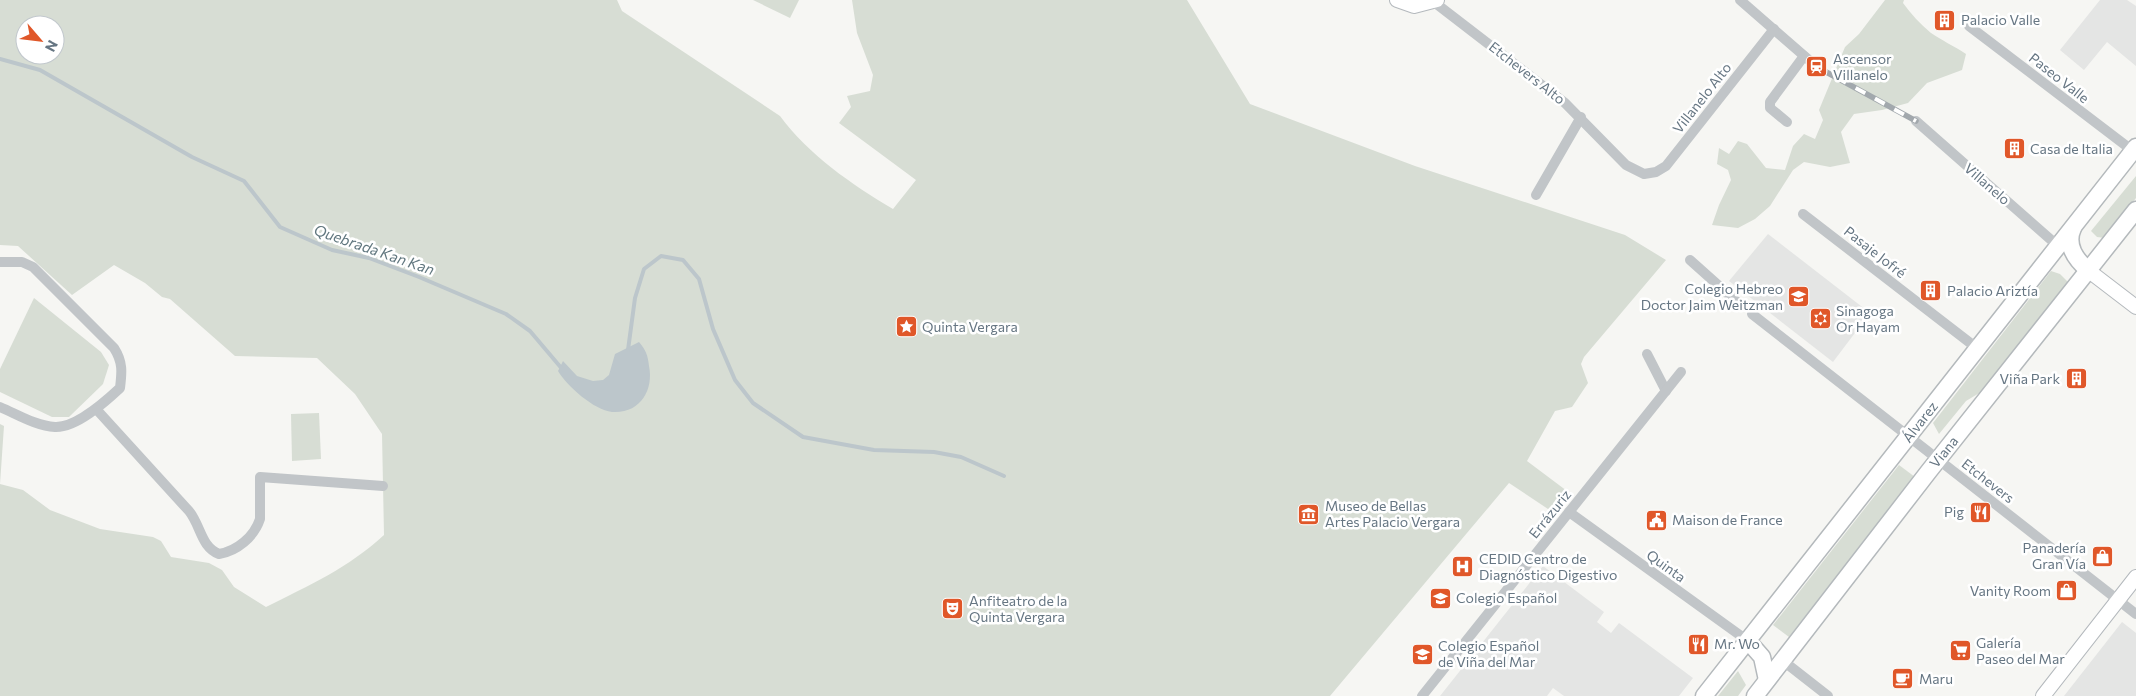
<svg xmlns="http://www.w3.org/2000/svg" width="2136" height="696" font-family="Commissioner,sans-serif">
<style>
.built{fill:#e4e5e4}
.green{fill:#d7ddd4;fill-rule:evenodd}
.water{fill:#bcc6cb}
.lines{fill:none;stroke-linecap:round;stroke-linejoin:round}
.stream{stroke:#bcc6cb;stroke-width:4}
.secondary-casing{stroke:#b4b9bd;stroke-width:16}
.primary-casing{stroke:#b4b9bc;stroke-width:19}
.street{stroke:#c1c5c8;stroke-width:10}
.secondary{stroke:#fff;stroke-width:14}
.primary{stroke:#fff;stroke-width:16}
.rail-casing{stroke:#a2a8ad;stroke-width:5.5}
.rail{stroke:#fff;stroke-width:4;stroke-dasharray:11;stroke-linecap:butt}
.labels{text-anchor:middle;stroke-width:5;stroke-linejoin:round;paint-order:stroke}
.poi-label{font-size:14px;fill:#667683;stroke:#fff;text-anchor:start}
.street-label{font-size:14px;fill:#667683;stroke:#fff}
.water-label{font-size:15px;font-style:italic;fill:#61777f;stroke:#fff}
</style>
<rect width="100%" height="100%" fill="#f6f6f3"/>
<g class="built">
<path d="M 2100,0 L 2127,0 L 2136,6 L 2136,66 L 2107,42 L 2084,70 L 2060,50 Z"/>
<path d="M 1768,234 L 1870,313 L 1833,362 L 1729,281 Z"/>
<path d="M 1543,566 L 1604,612 L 1597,622 L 1611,633 L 1619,623 L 1693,678 L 1679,696 L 1564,696 L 1553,688 L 1547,696 L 1440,696 Z"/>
<path d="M 2122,622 L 2136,633 L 2136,696 L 2064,696 Z"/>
</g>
<g class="green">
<path d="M 0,0 L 617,0 L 622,11 L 780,116 C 809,155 851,184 893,209 L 916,180 L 839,123 L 851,107 L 847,96 L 870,91 L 873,75 L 857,33 L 852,0 L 1187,0 L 1250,104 L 1415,166 L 1625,235 L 1666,260 L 1584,357 L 1581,364 L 1588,383 L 1572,407 L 1555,411 L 1527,461 L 1567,491 L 1551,511 L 1509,483 L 1330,696 L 0,696 L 0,424 L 4,426 L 0,484 L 23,490 L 50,510 L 100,529 L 153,537 L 161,541 L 171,557 L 209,563 L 222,570 L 234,587 L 266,607 C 310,585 348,568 384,535 L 382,434 L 355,394 L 317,358 L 235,356 L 170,299 L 162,297 L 145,283 L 114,265 L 72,295 L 18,246 L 0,245 ZM 25,25 L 55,25 L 55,55 L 25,55 Z"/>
<path d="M 753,0 L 799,0 L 790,18 Z"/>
<path d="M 1885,0 L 1904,0 L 1903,3 C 1911,14 1920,24 1931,33 C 1941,40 1954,46 1966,54 L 1962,70 L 1927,83 L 1908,103 L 1882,110 L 1854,114 L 1841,132 L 1850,163 L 1830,167 L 1804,162 L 1793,170 L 1770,206 L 1755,219 L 1738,228 L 1712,225 L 1719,205 L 1731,180 L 1728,170 L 1717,164 L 1719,148 L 1729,154 L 1738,141 L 1747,144 L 1766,168 L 1785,170 L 1793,146 L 1804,134 L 1815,139 L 1823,120 L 1819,110 L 1845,47 L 1859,34 Z"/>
<path d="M 2136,176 L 2136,198 L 2105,238 L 2097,237 L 2091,231 Z"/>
<path d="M 2051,271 L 2060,274 L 2068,282 L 1986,389 L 1966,401 L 1939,434 L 1933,423 Z"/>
<path d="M 34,298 L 101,352 L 109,365 L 103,384 L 69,417 L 52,417 L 0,392 L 0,369 Z"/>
<path d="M 319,413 L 321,459 L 292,461 L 291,414 Z"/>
<path d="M 1899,465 L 1915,477 L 1789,637 L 1773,625 Z"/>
<path d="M 1738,671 L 1746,685 L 1738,696 L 1718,696 Z"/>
</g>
<path class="water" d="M 639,342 C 646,350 648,356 649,366 C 654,390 640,414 612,412 C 594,410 567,386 558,371 L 563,361 L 577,376 L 593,381 L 603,380 L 609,375 L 615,354 Z"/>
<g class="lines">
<g class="stream">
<path d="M 0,59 L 40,70 L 192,157 L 244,181 L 280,227 L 332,250 L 369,258 L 419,277 L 506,314 L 530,331 L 563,370"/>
<path d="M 628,350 L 635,298 L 644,269 L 661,256 L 683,260 L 699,279 L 713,329 L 735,380 L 753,403 L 803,437 L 874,450 L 934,452 L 961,457 L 1004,476"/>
</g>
<defs>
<g id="secondary">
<path d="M 1397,0 L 1414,6 L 1437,0"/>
<path d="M 2089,271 L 2136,307"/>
<path d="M 2043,696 L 2136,577"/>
</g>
<g id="primary">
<path d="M 2073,228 C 2065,245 2076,260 2089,271"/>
<path d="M 1748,641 L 1762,657 L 1767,680"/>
<path d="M 1704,696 L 2136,147"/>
<path d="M 1755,696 L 1929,471 L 2136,210"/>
</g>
</defs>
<use href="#secondary" class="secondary-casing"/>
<use href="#primary" class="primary-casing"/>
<g class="street">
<path d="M 1740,0 L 1817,67"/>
<path d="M 1434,2 L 1565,103 L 1626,165 L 1644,174 L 1656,172 L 1666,166 L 1774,29"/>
<path d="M 1969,26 L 2133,151"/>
<path d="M 1916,121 L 2058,246"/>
<path d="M 1787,122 L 1770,108 L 1770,102 L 1804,56"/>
<path d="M 1536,195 L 1581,117"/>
<path d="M 1803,214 L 1978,349"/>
<path d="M 1690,260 L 1737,302"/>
<path d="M 0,262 L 22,262 L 33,267 L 114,348 C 123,362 122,372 120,388 C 105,402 76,428 55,427 C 36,426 17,414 0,407"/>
<path d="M 1752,314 L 2136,614"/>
<path d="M 1647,354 L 1666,391"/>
<path d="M 97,410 L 189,511 C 201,526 201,547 219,554 C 237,551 254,537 260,519 L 260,477 L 383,486"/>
<path d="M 1569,512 L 1748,641"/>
<path d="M 1782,660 L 1828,696"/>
<path d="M 1422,696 L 1681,372"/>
</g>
<use href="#secondary" class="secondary"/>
<use href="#primary" class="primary"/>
<defs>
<path id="rail" d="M 1817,67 L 1916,121"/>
</defs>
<use href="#rail" class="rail-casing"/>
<use href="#rail" class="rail"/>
</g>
<defs>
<symbol id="building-square" viewBox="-11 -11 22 22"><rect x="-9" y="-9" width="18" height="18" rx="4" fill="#e05729" stroke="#fff"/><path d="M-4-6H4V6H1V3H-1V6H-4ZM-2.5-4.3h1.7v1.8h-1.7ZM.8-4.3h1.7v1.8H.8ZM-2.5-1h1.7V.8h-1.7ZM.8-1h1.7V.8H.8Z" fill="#fff"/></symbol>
<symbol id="station-square" viewBox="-11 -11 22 22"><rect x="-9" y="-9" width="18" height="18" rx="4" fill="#e05729" stroke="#fff"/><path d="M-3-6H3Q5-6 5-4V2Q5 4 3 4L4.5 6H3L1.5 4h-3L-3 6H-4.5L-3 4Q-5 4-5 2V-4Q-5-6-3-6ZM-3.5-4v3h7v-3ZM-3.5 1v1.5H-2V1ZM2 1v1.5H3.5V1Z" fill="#fff"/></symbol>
<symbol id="school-square" viewBox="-11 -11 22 22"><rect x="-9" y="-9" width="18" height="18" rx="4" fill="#e05729" stroke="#fff"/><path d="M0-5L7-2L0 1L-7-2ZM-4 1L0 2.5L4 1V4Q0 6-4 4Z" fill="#fff"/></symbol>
<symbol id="synagogue-square" viewBox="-11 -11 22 22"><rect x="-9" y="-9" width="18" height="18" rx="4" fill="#e05729" stroke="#fff"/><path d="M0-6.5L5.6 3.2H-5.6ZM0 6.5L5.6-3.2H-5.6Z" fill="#fff"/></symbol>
<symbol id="sight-square" viewBox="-11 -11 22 22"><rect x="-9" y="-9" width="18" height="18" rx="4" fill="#e05729" stroke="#fff"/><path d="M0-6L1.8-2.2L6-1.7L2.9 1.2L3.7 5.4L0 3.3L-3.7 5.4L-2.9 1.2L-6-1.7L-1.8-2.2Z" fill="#fff"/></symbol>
<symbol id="restaurant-square" viewBox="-11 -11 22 22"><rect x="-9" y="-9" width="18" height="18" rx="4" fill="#e05729" stroke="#fff"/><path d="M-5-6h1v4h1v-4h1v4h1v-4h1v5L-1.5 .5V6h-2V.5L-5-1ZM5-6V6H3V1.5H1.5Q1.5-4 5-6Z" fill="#fff"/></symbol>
<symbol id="museum-square" viewBox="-11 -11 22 22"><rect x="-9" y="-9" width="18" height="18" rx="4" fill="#e05729" stroke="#fff"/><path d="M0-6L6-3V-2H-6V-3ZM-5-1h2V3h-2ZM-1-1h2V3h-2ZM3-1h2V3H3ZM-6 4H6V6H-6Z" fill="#fff"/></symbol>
<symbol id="civic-square" viewBox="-11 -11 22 22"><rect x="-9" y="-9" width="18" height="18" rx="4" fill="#e05729" stroke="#fff"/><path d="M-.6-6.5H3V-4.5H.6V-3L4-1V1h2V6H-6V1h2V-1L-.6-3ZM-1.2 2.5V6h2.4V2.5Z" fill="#fff"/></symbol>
<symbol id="shop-square" viewBox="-11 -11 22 22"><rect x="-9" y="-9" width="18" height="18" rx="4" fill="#e05729" stroke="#fff"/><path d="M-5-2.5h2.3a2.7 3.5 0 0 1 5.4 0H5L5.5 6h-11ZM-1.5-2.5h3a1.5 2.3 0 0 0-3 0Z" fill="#fff"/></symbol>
<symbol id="hospital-square" viewBox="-11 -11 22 22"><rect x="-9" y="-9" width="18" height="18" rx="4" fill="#e05729" stroke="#fff"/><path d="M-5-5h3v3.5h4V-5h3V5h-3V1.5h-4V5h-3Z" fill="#fff"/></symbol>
<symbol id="theatre-square" viewBox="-11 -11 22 22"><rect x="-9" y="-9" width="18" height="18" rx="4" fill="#e05729" stroke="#fff"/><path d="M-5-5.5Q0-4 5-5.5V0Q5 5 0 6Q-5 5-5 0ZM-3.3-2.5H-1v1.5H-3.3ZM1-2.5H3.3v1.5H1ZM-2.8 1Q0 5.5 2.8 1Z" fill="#fff"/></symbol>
<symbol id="supermarket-square" viewBox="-11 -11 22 22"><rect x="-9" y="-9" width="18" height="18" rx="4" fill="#e05729" stroke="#fff"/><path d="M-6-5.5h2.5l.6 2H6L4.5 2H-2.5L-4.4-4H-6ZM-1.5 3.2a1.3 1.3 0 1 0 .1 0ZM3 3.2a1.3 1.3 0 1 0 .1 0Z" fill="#fff"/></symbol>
<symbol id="cafe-square" viewBox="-11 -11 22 22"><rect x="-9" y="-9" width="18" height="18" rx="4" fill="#e05729" stroke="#fff"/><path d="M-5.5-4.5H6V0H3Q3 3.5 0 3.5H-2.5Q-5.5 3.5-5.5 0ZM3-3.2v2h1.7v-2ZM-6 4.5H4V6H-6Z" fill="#fff"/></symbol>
</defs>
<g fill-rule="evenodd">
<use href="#building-square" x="1932" y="8" width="25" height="25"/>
<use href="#station-square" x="1804" y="54" width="25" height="25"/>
<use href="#building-square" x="2002" y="136" width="25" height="25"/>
<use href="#building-square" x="1918" y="278" width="25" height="25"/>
<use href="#school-square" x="1786" y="284" width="25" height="25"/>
<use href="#synagogue-square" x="1808" y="306" width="25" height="25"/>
<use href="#sight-square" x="894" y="314" width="25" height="25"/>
<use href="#building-square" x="2064" y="366" width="25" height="25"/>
<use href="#restaurant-square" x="1968" y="500" width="25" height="25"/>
<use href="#museum-square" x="1296" y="502" width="25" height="25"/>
<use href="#civic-square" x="1644" y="508" width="25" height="25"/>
<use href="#shop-square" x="2090" y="544" width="25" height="25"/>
<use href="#hospital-square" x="1450" y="554" width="25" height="25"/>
<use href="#shop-square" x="2054" y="578" width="25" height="25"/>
<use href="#school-square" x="1428" y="586" width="25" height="25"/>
<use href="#theatre-square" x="940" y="596" width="25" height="25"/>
<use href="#restaurant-square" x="1686" y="632" width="25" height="25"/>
<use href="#supermarket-square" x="1948" y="638" width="25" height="25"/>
<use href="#school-square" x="1410" y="642" width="25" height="25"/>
<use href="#cafe-square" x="1890" y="666" width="25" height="25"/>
</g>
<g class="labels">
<g class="poi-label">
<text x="1961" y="25">Palacio Valle</text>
<text x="1833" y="64">Ascensor<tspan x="1833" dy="16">Villanelo</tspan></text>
<text x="2030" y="154">Casa de Italia</text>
<text x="1783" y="294" text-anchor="end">Colegio Hebreo<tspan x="1783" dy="16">Doctor Jaim Weitzman</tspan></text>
<text x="1947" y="296">Palacio Ariztía</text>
<text x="1836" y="316">Sinagoga<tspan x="1836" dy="16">Or Hayam</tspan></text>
<text x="922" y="332">Quinta Vergara</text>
<text x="2060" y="384" text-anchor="end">Viña Park</text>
<text x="1325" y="511">Museo de Bellas<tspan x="1325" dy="16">Artes Palacio Vergara</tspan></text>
<text x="1964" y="517" text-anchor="end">Pig</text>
<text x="1672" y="525">Maison de France</text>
<text x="2086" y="553" text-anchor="end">Panadería<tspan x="2086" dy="16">Gran Vía</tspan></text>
<text x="1479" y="564">CEDID Centro de<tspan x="1479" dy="16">Diagnóstico Digestivo</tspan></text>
<text x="2051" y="596" text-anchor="end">Vanity Room</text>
<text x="1456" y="603">Colegio Español</text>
<text x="969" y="606">Anfiteatro de la<tspan x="969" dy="16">Quinta Vergara</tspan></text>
<text x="1976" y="648">Galería<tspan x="1976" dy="16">Paseo del Mar</tspan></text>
<text x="1714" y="649">Mr. Wo</text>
<text x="1438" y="651">Colegio Español<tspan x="1438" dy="16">de Viña del Mar</tspan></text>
<text x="1919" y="684">Maru</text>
</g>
<g class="street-label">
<text transform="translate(1527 73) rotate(38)" y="5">Etchevers Alto</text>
<text transform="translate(2059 78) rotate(38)" y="5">Paseo Valle</text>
<text transform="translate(1702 98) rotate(-52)" y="5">Villanelo Alto</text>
<text transform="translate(1987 184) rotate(41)" y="5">Villanelo</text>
<text transform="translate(1875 252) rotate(38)" y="5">Pasaje Jofré</text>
<text transform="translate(1920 422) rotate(-52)" y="5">Álvarez</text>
<text transform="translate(1944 452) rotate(-51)" y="5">Viana</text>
<text transform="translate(1988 481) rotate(38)" y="5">Etchevers</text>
<text transform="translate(1550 514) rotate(-51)" y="5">Errázuriz</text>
<text transform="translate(1666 566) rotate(36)" y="5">Quinta</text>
</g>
<g class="water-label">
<text transform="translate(374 250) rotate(19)" y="5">Quebrada Kan Kan</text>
</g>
</g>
<g transform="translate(40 40) rotate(118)"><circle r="24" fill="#ffffff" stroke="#c2c8cd"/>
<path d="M0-4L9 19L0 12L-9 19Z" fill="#e05729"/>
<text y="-8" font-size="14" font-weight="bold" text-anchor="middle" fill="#667683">N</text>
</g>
</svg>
